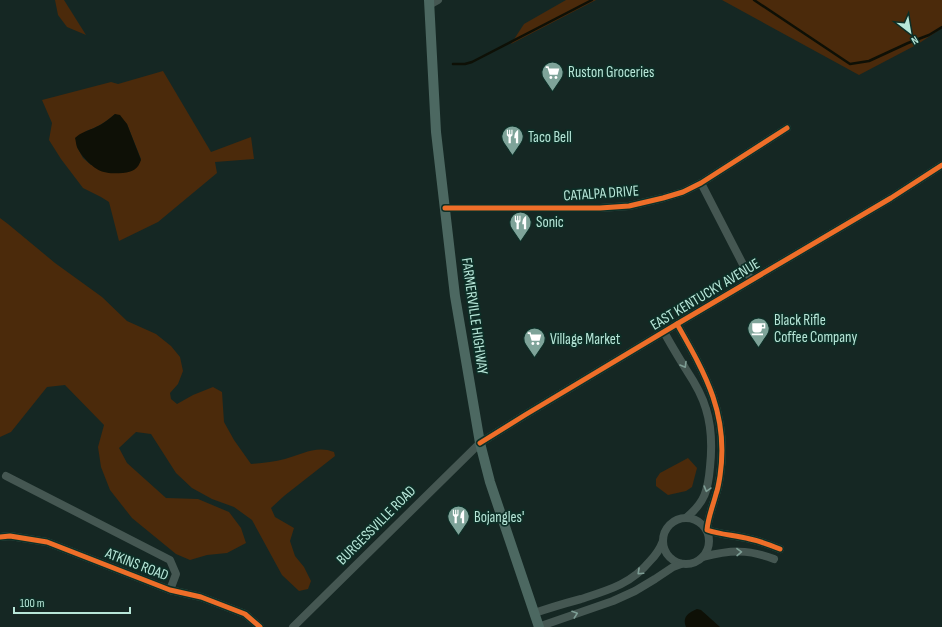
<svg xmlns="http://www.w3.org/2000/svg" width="942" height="627" font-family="'Sofia Sans Condensed',sans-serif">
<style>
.green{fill:#4b2a0b;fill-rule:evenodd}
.water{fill:#0e1006}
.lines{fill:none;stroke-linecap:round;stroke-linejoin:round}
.stream{stroke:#0e1006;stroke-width:2.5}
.minor{stroke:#455752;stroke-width:8}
.major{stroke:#4c6861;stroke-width:10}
.cycleway-casing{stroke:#0d2f27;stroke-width:8}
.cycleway{stroke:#ee6e29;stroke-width:5}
.oneway{stroke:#7e9e95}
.labels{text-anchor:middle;stroke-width:3.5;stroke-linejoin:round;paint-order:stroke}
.poi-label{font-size:15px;fill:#b7e6d8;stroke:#0d2f27;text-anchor:start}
.street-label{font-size:15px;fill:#b7e6d8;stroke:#0d2f27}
</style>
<rect width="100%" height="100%" fill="#152723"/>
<g class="green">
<path d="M 55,0 L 64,0 L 86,35 L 67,27 L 58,15 Z"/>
<path d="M 566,0 L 596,0 L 511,44 L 524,24 Z"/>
<path d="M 722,0 L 942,0 L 942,28 L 918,44 L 859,75 Z"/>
<path d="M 163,71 L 211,152 L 251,137 L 254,159 L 215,162 L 217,173 L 158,222 L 119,241 L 109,202 L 101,197 L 83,188 L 61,159 L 49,140 L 52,123 L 42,100 L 111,82 L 118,84 ZM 115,114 L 127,124 L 141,159 L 91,165 L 83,158 L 77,147 L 86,131 C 98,127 106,122 115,114 Z"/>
<path d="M 0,218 L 8,224 L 55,263 L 102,297 L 127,321 L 156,334 L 171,346 L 180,357 L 183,371 L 178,384 L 170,393 L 171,399 L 177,404 L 193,395 L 213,387 L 222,392 L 224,422 L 234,440 L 251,464 C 262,463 274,462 285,459 C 302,454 317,445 334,452 L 335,456 L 284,496 L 271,508 L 275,517 L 294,528 L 290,541 L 295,556 L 304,567 L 311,581 L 308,589 L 299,591 L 282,575 L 252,520 L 234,507 L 212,499 L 192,488 L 176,473 L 151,434 L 136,432 L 119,448 L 127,463 L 166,498 L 198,499 L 229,512 L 241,528 L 246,543 L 227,553 L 207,555 L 190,560 L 176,554 L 132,518 L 110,490 L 101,467 L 98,447 L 104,425 L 65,385 L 47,387 L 11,432 L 0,437 Z"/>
<path d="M 688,458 L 697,468 L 692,487 L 686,491 L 668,495 L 656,486 L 656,479 L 660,473 Z"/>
</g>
<g class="water">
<path d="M 115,114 L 120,115 L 127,124 L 141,160 C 138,169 133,172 123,173 C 117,173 110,174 104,172 C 94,170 81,156 77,147 C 76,145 76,141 75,138 C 81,132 88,131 96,127 C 103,124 109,119 115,114 Z"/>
<path d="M 697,609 L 701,610 L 720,627 L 686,627 C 682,617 688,613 697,609 Z"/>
</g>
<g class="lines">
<g class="stream">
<path d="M 754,0 L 850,64 L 869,61 L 908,43 L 929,35 L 942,27"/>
<path d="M 453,64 L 465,64 L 472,62 L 592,0"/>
</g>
<g class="minor">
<path d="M 429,5 L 438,0"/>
<path d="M 701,183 L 751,280"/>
<path d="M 445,208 L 600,208 L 629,206 L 663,198 L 683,192 L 701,183 L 787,128"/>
<path d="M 677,324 C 706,375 729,415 720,476 C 719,482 718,489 716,494 C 713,506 708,517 707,530 C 721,535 736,535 750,539 C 760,541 770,545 780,549"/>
<path d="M 664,332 C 671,345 679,358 687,371 C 695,383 702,395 706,409 C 712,428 712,448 710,467 C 708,490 705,502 687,517"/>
<path d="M 6,476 L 170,560 L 176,574 L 170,590"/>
<circle cx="686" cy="541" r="23"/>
<path d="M 0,537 L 10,536 L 47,542 L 170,590 L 201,597 L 245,614 L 260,627"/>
<path d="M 703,557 C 730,550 748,549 774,559"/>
<path d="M 534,613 C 550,608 565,603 581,599 C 609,590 631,584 650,561 C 656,555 660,549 663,541"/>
<path d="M 293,627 L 480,443 L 525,415 L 677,324 L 891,198 L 942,165"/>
<path d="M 538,627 L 613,601 L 635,591 L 655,579 L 673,567 L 681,564"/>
</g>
<path class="major" d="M 429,0 L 436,132 L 455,296 L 480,443 L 490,482 L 539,627"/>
<defs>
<g id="cycleway">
<path d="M 445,208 L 600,208 L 629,206 L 663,198 L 683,192 L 701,183 L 787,128"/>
<path d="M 677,324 C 706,375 729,415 720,476 C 719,482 718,489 716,494 C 713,506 708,517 707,530 C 721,535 736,535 750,539 C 760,541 770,545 780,549"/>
<path d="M 480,443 L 525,415 L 677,324 L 891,198 L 942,165"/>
<path d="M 0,537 L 10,536 L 47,542 L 170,590 L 201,597 L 245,614 L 260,627"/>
</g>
</defs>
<use href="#cycleway" class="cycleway-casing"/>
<use href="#cycleway" class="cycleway"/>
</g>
<defs><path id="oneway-chevron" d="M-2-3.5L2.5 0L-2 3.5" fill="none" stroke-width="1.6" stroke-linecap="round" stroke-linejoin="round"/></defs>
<g class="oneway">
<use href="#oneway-chevron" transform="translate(684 365) rotate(59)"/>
<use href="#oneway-chevron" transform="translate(707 489) rotate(106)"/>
<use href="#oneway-chevron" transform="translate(739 552) rotate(-1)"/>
<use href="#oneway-chevron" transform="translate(640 572) rotate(137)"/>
<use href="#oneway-chevron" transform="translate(575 614) rotate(-19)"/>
</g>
<defs>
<symbol id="supermarket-pin" viewBox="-11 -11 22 30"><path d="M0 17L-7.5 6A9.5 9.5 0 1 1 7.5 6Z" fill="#7ea399" stroke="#0d2f27"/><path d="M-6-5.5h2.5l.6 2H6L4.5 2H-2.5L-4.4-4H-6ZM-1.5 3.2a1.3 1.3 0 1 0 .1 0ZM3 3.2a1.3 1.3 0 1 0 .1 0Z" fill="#fff"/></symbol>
<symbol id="restaurant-pin" viewBox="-11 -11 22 30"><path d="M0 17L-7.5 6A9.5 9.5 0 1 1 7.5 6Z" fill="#7ea399" stroke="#0d2f27"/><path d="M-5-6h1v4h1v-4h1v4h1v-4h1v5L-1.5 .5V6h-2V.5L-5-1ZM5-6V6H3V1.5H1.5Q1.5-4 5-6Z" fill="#fff"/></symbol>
<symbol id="cafe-pin" viewBox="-11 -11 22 30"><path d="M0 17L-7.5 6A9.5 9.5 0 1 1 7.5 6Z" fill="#7ea399" stroke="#0d2f27"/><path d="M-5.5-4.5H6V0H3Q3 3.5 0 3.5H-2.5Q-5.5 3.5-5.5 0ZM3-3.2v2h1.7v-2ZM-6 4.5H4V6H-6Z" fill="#fff"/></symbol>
</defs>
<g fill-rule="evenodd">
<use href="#supermarket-pin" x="540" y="60" width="25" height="34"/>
<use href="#restaurant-pin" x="500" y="124" width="25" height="34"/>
<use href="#restaurant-pin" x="508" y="210" width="25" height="34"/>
<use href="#cafe-pin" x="746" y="316" width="25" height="34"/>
<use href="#supermarket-pin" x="522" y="326" width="25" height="34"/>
<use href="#restaurant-pin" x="446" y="504" width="25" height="34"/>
</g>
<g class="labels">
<g class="poi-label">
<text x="568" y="77">Ruston Groceries</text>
<text x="528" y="142">Taco Bell</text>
<text x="536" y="227">Sonic</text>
<text x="774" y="325">Black Rifle<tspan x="774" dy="17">Coffee Company</tspan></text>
<text x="550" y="344">Village Market</text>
<text x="474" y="522">Bojangles'</text>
</g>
<g class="street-label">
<text transform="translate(601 193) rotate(-4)" y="5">CATALPA DRIVE</text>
<text transform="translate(705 294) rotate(-31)" y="5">EAST KENTUCKY AVENUE</text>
<text transform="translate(475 316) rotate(82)" y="5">FARMERVILLE HIGHWAY</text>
<text transform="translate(376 525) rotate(-45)" y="5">BURGESSVILLE ROAD</text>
<text transform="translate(137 564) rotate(21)" y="5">ATKINS ROAD</text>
</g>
</g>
<g transform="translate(910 32) rotate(149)" stroke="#0d2f27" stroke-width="3" paint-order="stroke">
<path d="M0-3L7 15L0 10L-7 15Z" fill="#b7e6d8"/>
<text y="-6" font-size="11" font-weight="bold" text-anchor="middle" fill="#b7e6d8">N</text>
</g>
<path d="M14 607v6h116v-6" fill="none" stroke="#b7e6d8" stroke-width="2"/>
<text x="20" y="607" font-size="12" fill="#b7e6d8" stroke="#0d2f27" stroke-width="3" paint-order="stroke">100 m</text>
</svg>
